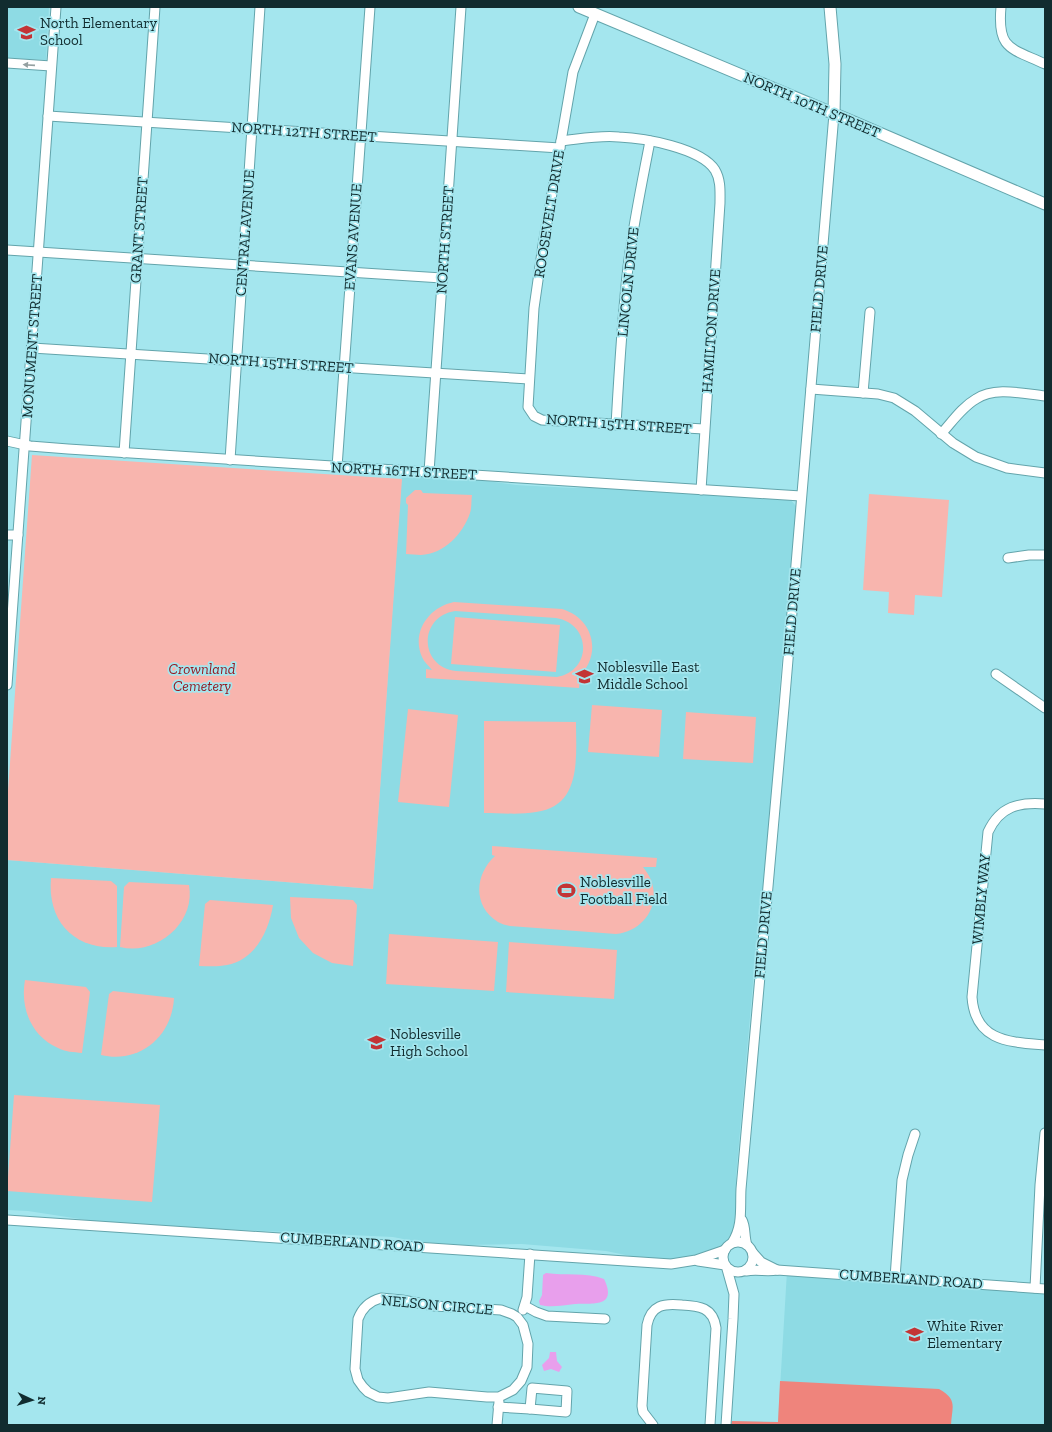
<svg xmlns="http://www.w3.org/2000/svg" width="1052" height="1432" font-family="'Zilla Slab',serif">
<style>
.built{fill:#8edbe4}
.green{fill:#f8b5ae;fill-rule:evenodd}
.forest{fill:#ef847c}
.water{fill:#e89fec}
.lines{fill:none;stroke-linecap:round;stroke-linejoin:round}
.minor-casing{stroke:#63a4ab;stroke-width:11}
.major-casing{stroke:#63a4ab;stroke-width:13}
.minor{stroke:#fff;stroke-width:9}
.major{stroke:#fff;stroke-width:11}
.oneway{fill:#94a0a1}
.labels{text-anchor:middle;stroke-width:3.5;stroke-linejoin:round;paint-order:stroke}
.poi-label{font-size:15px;fill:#112c2f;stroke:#a4e6ee;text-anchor:start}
.street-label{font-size:15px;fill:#112c2f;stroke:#a4e6ee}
.park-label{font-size:15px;font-style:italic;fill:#95141c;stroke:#a4e6ee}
</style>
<rect width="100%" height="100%" fill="#a4e6ee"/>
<g class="built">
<path d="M 7,7 L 49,7 L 46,60 L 7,58 Z"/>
<path d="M 402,473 L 461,477 L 516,485 L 573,488 L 623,487 L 789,498 L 796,506 L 790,594 L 784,630 L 777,722 L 776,755 L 765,885 L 761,913 L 762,919 L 761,935 L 755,960 L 736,1177 L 737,1227 L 730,1240 L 717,1250 L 705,1254 L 675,1260 L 640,1258 L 606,1251 L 522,1244 L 466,1245 L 418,1242 L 393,1237 L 219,1229 L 93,1221 L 28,1211 L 7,1210 L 7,860 L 373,889 Z"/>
<path d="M 787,1271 L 1045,1289 L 1045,1425 L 731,1425 L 732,1421 L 778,1422 Z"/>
</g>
<g class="green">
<path d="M 32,455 L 402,479 L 373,889 L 7,860 L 7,805 Z"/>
<path d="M 415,490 L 421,490 L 423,493 L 472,495 C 471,501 472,507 470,513 C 463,534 444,554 421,555 C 416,555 411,554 406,554 L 408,505 L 406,503 L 406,498 Z"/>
<path d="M 869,494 L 949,500 L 942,597 L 915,595 L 914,615 L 888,613 L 889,592 L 863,590 Z"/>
<path d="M 454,602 L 562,609 C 595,619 603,657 576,679 L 580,679 L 579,688 L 426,678 L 426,669 L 432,670 C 428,665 424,662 422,657 C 411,632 429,607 454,602 ZM 455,611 L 556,618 C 592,624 592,671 557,677 L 456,671 C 419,667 418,617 455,611 Z"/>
<path d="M 455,617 L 560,625 L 556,672 L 451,664 Z"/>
<path d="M 592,705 L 662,710 L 659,757 L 588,752 Z"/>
<path d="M 408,709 L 458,715 L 449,807 L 398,802 Z"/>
<path d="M 686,712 L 756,717 L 753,763 L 683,759 Z"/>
<path d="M 484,721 L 576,722 C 576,757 582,806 536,812 C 520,815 500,813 484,813 Z"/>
<path d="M 492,846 L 657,858 L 656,867 L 643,867 C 646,871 649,875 651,880 C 661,906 643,931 616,934 L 510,926 C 506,925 501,924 498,922 C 472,906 475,874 495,856 L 492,855 Z"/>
<path d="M 51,878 L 111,881 L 117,886 L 117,947 C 74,950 47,921 51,878 Z"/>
<path d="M 129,882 L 189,885 C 196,923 156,956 120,947 L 124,887 Z"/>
<path d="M 290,897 L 353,900 L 357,905 L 353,966 L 332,963 L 313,953 L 299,938 L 291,918 Z"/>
<path d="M 210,900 L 273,905 C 269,931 255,960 227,965 C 217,967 208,966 199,966 L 205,904 Z"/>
<path d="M 389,934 L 498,942 L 494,991 L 386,984 Z"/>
<path d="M 509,942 L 617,950 L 614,999 L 506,992 Z"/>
<path d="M 25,980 L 86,987 L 90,992 L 82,1053 C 74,1052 65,1052 58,1048 C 31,1036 20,1008 25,980 Z"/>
<path d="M 113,991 L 174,998 C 172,1037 139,1064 101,1055 L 109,994 Z"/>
<path d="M 14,1095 L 160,1105 L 152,1202 L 7,1191 Z"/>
</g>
<path class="forest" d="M 780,1381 L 939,1389 C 958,1400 952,1406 951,1425 L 731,1425 L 732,1421 L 778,1422 Z"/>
<g class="water">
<path d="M 546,1273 C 565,1276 586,1272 604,1279 C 618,1308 592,1303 575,1304 C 563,1305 552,1308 540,1305 L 539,1301 L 542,1295 L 543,1275 Z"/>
<path d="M 550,1352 L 556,1352 L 557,1361 L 562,1367 L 559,1372 L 551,1369 L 544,1371 L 542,1365 L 549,1358 Z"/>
</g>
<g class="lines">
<defs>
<g id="minor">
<path d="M 1001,7 C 997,50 1011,48 1045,64"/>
<path d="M 595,14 L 573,72 L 543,245 L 534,308 L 528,407 L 534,416 L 542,420 L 704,429"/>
<path d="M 7,63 L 51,66"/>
<path d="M 48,116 L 560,148"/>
<path d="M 561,141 C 580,139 600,135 619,137 C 644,138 701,148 715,170 C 721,180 720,192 720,203 L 701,490"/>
<path d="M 7,250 L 442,278"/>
<path d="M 32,348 L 529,379"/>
<path d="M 811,389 L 878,394 L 894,398 L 915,411 L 953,443 L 976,457 L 1007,468 L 1045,473"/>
<path d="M 863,393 L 870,312"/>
<path d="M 616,425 C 619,372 622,319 628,267 C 633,225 642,183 650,141"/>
<path d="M 941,434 C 952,422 962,407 976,399 C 995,386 1024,394 1045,396"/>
<path d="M 7,441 L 30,446 L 68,449 L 801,496"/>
<path d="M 124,453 L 155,7"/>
<path d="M 230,460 L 260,7"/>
<path d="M 337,467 L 370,7"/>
<path d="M 429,472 L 461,7"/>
<path d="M 7,535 L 18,535"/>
<path d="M 1008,558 L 1029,555 L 1045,555"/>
<path d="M 996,674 L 1045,708"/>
<path d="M 7,685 L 56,7"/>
<path d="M 1045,804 C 1019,802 1000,806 988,832 L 972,997 C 975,1042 1010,1042 1045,1045"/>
<path d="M 7,1220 L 671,1264 L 696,1260 L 725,1250"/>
<path d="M 742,1220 C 746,1227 744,1237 747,1245"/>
<circle cx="738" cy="1257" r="15"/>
<path d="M 732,1243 C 743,1226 740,1209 741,1189 L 784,707 L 834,114"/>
<path d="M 753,1253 L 761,1262 L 777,1270"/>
<path d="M 698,1261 L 725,1265"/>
<path d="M 746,1271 C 757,1269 767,1272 777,1270 L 1045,1289"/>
<path d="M 895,1278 L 902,1180 L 908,1155 L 915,1134"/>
<path d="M 1035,1288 L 1040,1185 L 1045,1133"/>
<path d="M 381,1298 L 402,1300 L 435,1306 L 501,1310 L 512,1314 L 517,1317 L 523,1325 L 528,1344 L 527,1367 L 521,1381 L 513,1390 L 499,1397 L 487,1397 L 429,1392 L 388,1398 L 378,1397 L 368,1392 L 363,1387 L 358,1380 L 355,1369 L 358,1319 C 362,1308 370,1301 381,1298 Z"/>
<path d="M 525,1306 L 536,1312 L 547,1316 L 605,1319"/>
<path d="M 523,1310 L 527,1297 L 530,1254"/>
<path d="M 532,1388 L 567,1391 L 566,1412 L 530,1409 Z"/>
<path d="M 498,1407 L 530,1409"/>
<path d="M 497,1425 L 499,1402"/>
<path d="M 653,1425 L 643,1412 L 642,1406 L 647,1325 C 651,1305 664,1303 682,1305 C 699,1306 713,1307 716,1328 L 710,1425"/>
<path d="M 726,1425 L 733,1319 L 734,1294 L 727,1269"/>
</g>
<g id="major">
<path d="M 579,7 L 849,120 L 1045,204"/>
<path d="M 830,7 L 835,64 L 834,114"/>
</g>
</defs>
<use href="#minor" class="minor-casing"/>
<use href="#major" class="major-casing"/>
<use href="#minor" class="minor"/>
<use href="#major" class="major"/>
</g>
<defs><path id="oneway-solid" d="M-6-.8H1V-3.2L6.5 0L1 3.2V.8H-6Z"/></defs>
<use class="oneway" href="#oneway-solid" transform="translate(29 65) rotate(-176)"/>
<defs>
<symbol id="school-bare" viewBox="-9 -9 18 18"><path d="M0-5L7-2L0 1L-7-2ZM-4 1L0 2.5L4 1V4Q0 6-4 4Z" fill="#c33435" stroke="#a4e6ee" stroke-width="2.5" paint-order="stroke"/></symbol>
<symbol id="stadium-bare" viewBox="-9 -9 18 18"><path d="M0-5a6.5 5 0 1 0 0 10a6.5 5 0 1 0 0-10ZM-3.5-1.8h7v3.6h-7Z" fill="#c33435" stroke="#a4e6ee" stroke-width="2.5" paint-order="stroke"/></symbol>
</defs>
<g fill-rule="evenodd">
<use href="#school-bare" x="14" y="20" width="25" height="25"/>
<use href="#school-bare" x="572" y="664" width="25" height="25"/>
<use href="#stadium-bare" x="554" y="878" width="25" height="25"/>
<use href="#school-bare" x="364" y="1030" width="25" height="25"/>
<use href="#school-bare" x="902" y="1322" width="25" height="25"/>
</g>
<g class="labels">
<g class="poi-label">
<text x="40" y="28">North Elementary<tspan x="40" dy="17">School</tspan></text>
<text x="597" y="672">Noblesville East<tspan x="597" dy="17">Middle School</tspan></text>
<text x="580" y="887">Noblesville<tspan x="580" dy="17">Football Field</tspan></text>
<text x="390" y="1039">Noblesville<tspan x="390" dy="17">High School</tspan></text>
<text x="927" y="1331">White River<tspan x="927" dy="17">Elementary</tspan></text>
</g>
<g class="street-label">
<text transform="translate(812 105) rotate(23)" y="5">NORTH 10TH STREET</text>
<text transform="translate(304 132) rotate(4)" y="5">NORTH 12TH STREET</text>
<text transform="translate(549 214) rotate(-81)" y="5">ROOSEVELT DRIVE</text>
<text transform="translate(139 230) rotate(-86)" y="5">GRANT STREET</text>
<text transform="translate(245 233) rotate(-86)" y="5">CENTRAL AVENUE</text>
<text transform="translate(353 237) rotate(-86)" y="5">EVANS AVENUE</text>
<text transform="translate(445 240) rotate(-86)" y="5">NORTH STREET</text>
<text transform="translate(628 282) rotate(-84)" y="5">LINCOLN DRIVE</text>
<text transform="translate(819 289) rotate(-85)" y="5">FIELD DRIVE</text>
<text transform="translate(711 331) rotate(-86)" y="5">HAMILTON DRIVE</text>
<text transform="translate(32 346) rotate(-86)" y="5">MONUMENT STREET</text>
<text transform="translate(281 363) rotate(4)" y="5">NORTH 15TH STREET</text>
<text transform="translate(619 424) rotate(4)" y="5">NORTH 15TH STREET</text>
<text transform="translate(404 471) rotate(3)" y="5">NORTH 16TH STREET</text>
<text transform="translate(792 612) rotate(-85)" y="5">FIELD DRIVE</text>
<text transform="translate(981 899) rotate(-85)" y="5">WIMBLY WAY</text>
<text transform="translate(763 935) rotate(-85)" y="5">FIELD DRIVE</text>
<text transform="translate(352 1242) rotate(4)" y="5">CUMBERLAND ROAD</text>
<text transform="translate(911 1279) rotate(4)" y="5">CUMBERLAND ROAD</text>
<text transform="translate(437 1305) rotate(5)" y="5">NELSON CIRCLE</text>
</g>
<g class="park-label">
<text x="202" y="674">Crownland<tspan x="202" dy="17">Cemetery</tspan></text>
</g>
</g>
<rect width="1052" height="1432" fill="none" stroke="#112c2f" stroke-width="16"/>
<g transform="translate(32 1400) rotate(94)" stroke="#a4e6ee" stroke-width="3" paint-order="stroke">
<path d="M0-3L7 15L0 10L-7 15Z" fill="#112c2f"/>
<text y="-6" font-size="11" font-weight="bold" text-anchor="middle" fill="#112c2f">N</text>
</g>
</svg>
